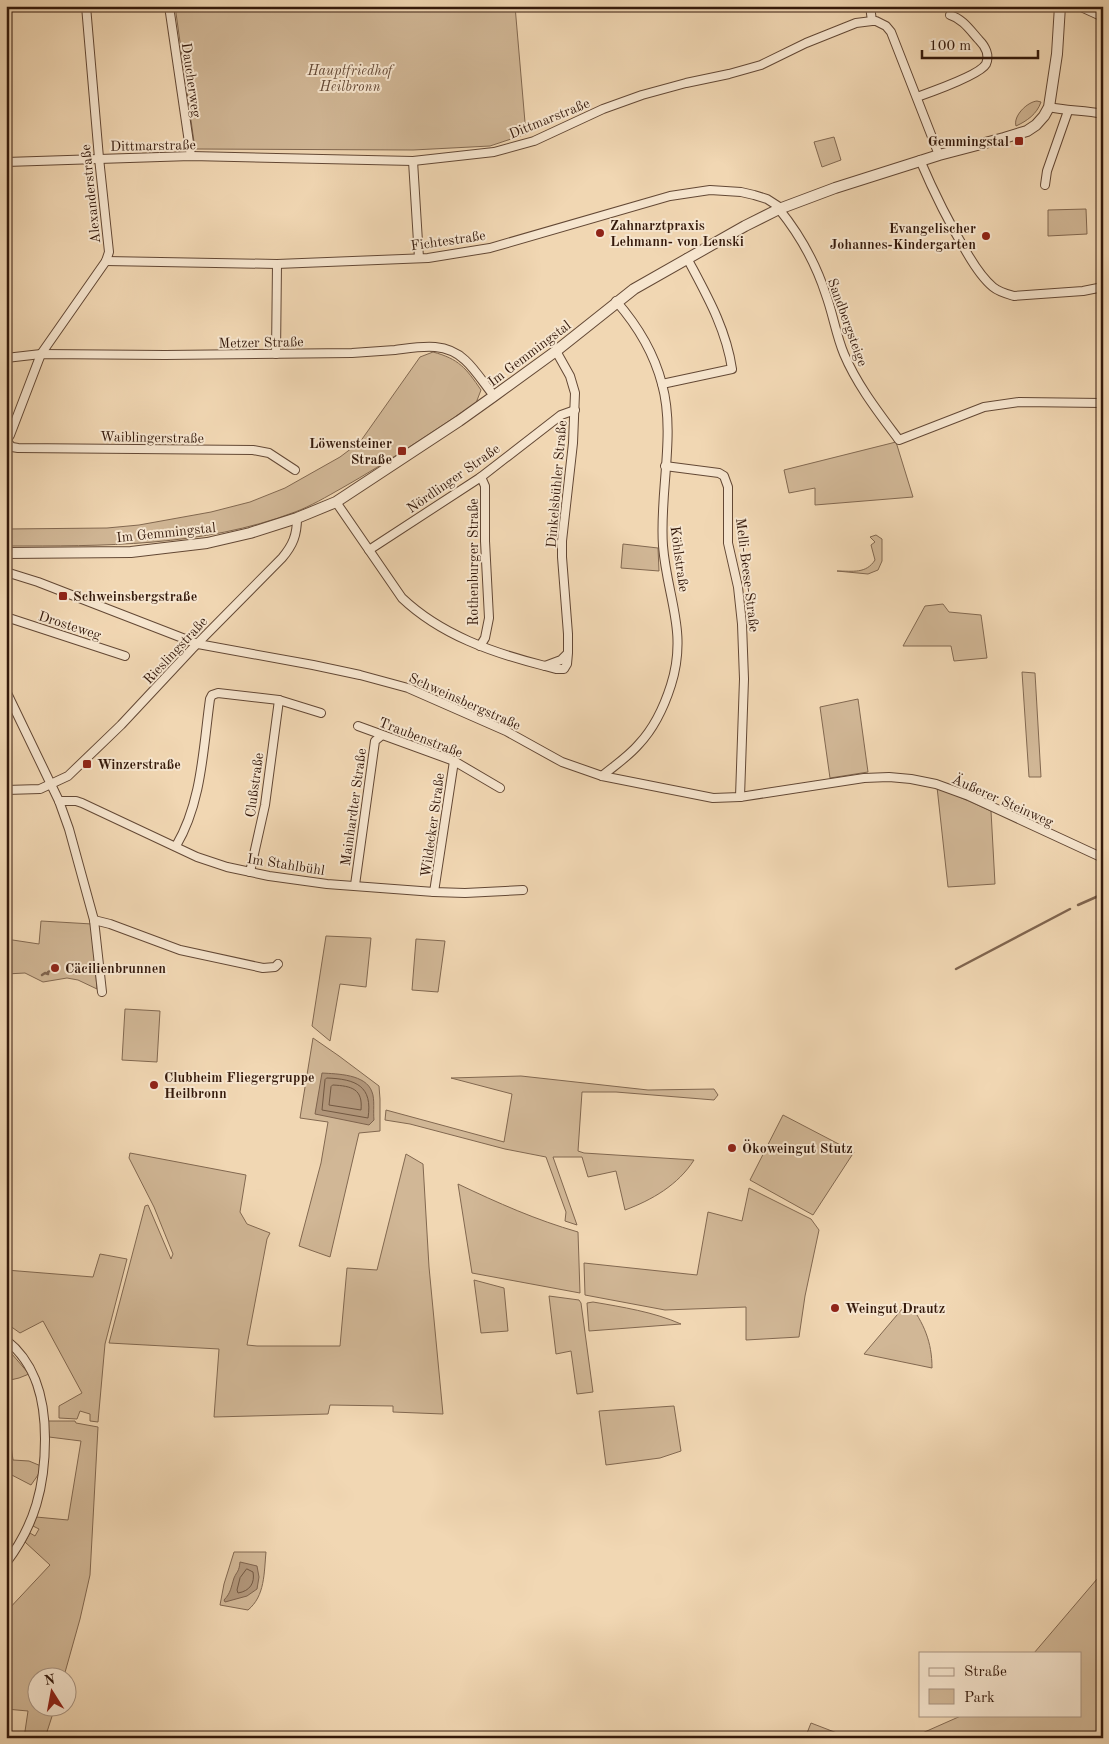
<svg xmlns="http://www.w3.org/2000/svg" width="1109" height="1744" font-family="'Old Standard TT',serif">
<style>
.green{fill:#d1b796;stroke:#826850}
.water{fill:#b1967a;stroke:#7f644e}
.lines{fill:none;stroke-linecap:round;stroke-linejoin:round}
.shore{stroke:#725842;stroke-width:1}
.stream{stroke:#7f644e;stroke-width:2.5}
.minor-casing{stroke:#634835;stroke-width:10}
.tertiary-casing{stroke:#634835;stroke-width:12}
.minor{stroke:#f6e5ce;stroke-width:8}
.tertiary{stroke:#f6e5ce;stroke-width:10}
.poi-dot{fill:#8f2418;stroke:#f6e5ce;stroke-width:2}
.labels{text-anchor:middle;stroke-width:4;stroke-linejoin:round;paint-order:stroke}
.park-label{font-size:14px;font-style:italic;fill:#634835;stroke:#f6e5ce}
.street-label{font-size:14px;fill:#34190b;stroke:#f6e5ce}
.poi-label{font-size:14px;font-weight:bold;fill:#34190b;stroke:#f6e5ce;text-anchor:start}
</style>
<rect width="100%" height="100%" fill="#f1d7b3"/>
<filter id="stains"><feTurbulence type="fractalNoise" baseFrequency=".004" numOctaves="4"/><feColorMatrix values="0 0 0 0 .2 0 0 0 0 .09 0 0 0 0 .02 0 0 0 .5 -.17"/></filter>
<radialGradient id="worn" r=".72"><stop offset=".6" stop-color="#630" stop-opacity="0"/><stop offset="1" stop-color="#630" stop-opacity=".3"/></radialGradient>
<g class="green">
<path d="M 175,6 L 515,6 L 526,134 L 490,146 L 413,150 L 195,149 Z"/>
<path d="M 1037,101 L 1041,102 C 1037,114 1027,121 1016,126 C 1013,116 1027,102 1037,101 Z"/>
<path d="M 834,137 L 841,160 L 822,167 L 814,142 Z"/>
<path d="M 1086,209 L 1087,234 L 1048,236 L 1048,210 Z"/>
<path d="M 433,352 C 459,359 466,368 481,390 L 476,403 C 432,432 388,462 342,488 C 326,497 311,506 295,512 C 203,547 102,546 6,546 L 6,529 L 107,528 L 139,525 L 211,512 L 250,502 L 285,488 L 340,457 L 360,442 L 420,357 Z"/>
<path d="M 896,442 L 913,497 L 815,505 L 815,488 L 789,493 L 784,470 Z"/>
<path d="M 876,535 L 882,539 L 882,561 L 878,570 L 868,574 L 837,571 C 853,571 866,574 875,560 L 871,545 L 875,542 L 870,537 Z"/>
<path d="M 623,544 L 658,548 L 659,571 L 621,568 Z"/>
<path d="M 943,604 L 949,612 L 981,615 L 987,658 L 954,661 L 951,646 L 903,646 L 925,606 Z"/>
<path d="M 1022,672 L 1035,673 L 1041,777 L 1029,777 Z"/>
<path d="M 858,699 L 868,772 L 830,778 L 820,707 Z"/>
<path d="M 937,787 L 991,811 L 995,884 L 948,887 Z"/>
<path d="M 41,921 L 92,924 L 97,989 L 78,980 L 67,978 L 43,982 L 25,973 L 6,974 L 6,939 L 39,944 Z"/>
<path d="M 326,936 L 371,938 L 366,987 L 340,984 L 330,1041 L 312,1026 Z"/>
<path d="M 416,939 L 445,941 L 438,992 L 412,990 Z"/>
<path d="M 125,1009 L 160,1011 L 157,1062 L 122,1060 Z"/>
<path d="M 313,1038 L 339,1056 L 379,1086 L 380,1099 L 380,1131 L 359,1133 L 330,1257 L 299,1246 L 321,1163 L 328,1122 L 300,1118 Z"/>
<path d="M 521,1076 L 648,1090 L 714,1089 L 718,1095 L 714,1100 L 616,1092 L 582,1092 L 578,1151 L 584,1153 L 694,1160 C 678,1185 652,1200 625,1210 L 616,1171 L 588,1177 L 582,1157 L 553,1157 L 577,1225 L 565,1221 L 566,1212 L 546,1157 L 505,1149 L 410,1124 L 385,1120 L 386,1110 L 504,1142 L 512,1094 L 451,1078 Z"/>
<path d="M 783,1115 L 854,1152 L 813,1215 L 750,1180 Z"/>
<path d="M 130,1153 L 246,1175 L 240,1212 L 247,1224 L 270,1233 L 267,1239 L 247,1345 L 257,1346 L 340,1346 L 347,1268 L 377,1270 L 406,1154 L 423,1164 L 429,1267 L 443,1414 L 393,1412 L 393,1406 L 330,1405 L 328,1414 L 214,1417 L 219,1349 L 109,1343 L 145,1206 L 148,1205 L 171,1259 L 173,1254 L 154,1207 L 129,1158 Z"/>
<path d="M 458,1184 C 498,1203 536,1220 578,1232 L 580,1293 L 472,1273 Z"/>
<path d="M 749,1188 L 811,1219 L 819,1230 L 805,1296 L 799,1337 L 746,1340 L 746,1307 L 665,1310 L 585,1295 L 584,1263 L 697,1275 L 708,1212 L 742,1221 Z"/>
<path d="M 100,1254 L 127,1259 L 105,1344 L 98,1422 L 90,1421 L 90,1414 L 80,1411 L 77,1419 L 59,1418 L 59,1406 L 82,1393 L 43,1321 L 20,1333 L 6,1323 L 6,1270 L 93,1277 Z"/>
<path d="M 474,1280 L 504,1288 L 508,1331 L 481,1333 Z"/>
<path d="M 549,1296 L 579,1300 L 581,1303 L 593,1392 L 577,1394 L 571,1351 L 556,1354 Z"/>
<path d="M 593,1302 C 622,1307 654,1312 681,1324 L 589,1331 L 587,1303 Z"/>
<path d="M 908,1302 C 924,1323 932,1342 932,1368 L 864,1354 Z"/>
<path d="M 6,1347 L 29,1374 L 19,1378 L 6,1381 Z"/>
<path d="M 674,1406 L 681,1451 L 660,1458 L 606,1465 L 599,1411 Z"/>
<path d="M 6,1409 L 13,1460 L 29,1461 L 41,1466 L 38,1475 L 31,1485 L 6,1472 Z"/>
<path d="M 48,1421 L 75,1421 L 76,1423 L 98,1427 L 90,1575 L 80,1619 L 64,1676 L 38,1676 L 38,1706 L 55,1707 L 45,1738 L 24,1738 L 28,1711 L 6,1709 L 6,1612 L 50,1565 L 25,1542 L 30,1533 L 35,1536 L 39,1529 L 33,1526 L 36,1517 L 68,1520 L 81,1441 L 49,1437 Z"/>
<path d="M 234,1552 L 266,1552 C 264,1573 265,1596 248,1610 L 220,1605 L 224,1584 Z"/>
<path d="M 1103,1572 L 1103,1738 L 911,1738 L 963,1715 L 1080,1715 L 1080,1653 L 1034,1653 Z"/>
<path d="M 811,1723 L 850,1738 L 805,1738 Z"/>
</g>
<g class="water">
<path d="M 322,1073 C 337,1074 366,1074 372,1092 C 375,1099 373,1112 374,1120 L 369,1125 L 315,1114 Z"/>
<path d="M 240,1562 L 257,1566 L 259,1577 L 257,1589 L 247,1596 L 225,1602 L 224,1600 C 231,1593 231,1587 234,1578 C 237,1571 239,1572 240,1562 Z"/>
</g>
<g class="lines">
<g class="shore">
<path d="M 327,1078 C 356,1079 373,1086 368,1118 L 322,1110 L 325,1080 Z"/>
<path d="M 333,1085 C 352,1086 363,1089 361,1110 L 329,1105 L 331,1087 Z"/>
<path d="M 247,1569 L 253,1572 C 255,1583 250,1591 238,1593 L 237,1590 L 240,1578 Z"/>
</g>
<g class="stream">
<path d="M 1078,905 L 1103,894"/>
<path d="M 956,969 L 1070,909"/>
<path d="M 42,975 L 45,973 L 48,974 L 48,972 L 59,966"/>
</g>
<defs>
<g id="minor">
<path d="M 169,6 L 191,156"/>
<path d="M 870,6 L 872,21"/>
<path d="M 1079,6 L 1103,17"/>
<path d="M 917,97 C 931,92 980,75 986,64 C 990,55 985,46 979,40 C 970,30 963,19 950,15"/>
<path d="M 1049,107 C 1067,111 1085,110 1103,114"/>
<path d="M 920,160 C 934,193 949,223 967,253 C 974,265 982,278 993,287 C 999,292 1007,294 1014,296 L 1083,291 L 1103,287"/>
<path d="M 413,161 L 419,258"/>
<path d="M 6,162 L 191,156 L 413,161 L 494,152 L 534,141 L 603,109 L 642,95 L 686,83 L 729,74 L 761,65 L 806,43 L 856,23 L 872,21 L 876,21 L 886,26 L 891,32 L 939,155"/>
<path d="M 1045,185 L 1047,171 L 1068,111"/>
<path d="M 779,209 C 800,235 816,264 826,295 C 833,314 836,335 844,354 C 857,385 879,413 899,440 L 984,407 L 1019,402 L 1103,403"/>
<path d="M 106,261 L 277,264 L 428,258 L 490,248 L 670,196 L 710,190 L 741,192 L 754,195 L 767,199 L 781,208"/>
<path d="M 556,351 L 570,376 L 575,393 L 573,443 L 562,541 L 562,557 L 568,634 L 568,653 L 561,660 L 545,666 L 556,669 L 564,669 L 567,664 L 568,653"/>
<path d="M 276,354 L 277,264"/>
<path d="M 6,358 L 41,354 L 165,355 L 352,353 C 367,352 381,351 395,350 C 419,347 445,341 465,360 C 476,370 485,385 494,396"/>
<path d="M 662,384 L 732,369 C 726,328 706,294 687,258"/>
<path d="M 6,441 L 10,435 L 41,354 L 106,261 L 109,252 L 99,158 L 86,6"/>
<path d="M 6,441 L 12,447 L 18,448 L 253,450 L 269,453 L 295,470"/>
<path d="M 665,466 L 719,473 L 724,476 L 728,487 L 728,543 L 738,587 L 742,624 L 744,679 L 740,797"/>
<path d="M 336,502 L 402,598 C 441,635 493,653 545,666"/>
<path d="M 369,550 L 481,477 L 561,415 L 575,410"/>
<path d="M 6,572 L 38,582 L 198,644 L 313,665 L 360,675 L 408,688 L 506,731 L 562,762 L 602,776 L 713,798 L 740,797 L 864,778 L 889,777 L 911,779 L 936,784 L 969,796 L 1103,858"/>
<path d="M 6,617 L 125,656"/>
<path d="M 480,646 L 485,638 L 489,618 L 485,541 L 485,486 L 481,477"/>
<path d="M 6,691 L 59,801 L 69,829 L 94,920 L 102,992"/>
<path d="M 358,726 L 454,761 L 500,788"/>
<path d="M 602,776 C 614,766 629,756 639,744 C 655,727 664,707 671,685 C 688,632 667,597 663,546 C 659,494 676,434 662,384 C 654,353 637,325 616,301"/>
<path d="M 6,790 L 40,789 L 68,776 L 121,725 L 192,649 L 282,558 C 293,545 297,535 297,518"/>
<path d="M 59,801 L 76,801 L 82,803 L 197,857 L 227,867 L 269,876 L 327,884 L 434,892 L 465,893 L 523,890"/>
<path d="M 176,846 C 202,802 203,749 210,699 L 212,695 L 218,693 L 279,700 L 321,713"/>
<path d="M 250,872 L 265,805 L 279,700"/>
<path d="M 355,885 L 375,741 L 381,736"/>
<path d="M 434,892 L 454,761"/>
<path d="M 94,920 L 110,924 L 180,950 L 263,968 L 275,967 L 278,964"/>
<path d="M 6,1340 C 37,1364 45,1401 45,1439 C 45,1486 35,1525 6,1563"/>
</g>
<path id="tertiary" d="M 6,553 L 131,552 L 207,543 L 250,533 L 297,518 L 336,502 L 459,421 L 494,396 L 556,351 L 634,289 L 745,226 L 779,209 L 835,188 L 939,155 L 1004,138 L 1027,131 L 1036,125 L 1044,116 L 1049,107 L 1057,54 L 1060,6"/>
</defs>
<use href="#minor" class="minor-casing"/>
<use href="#tertiary" class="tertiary-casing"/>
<use href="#minor" class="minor"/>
<use href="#tertiary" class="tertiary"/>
</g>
<g class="poi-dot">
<rect x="1014" y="136" width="10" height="10" rx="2.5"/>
<circle cx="600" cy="233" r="5"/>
<circle cx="986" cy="236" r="5"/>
<rect x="397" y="446" width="10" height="10" rx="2.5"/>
<rect x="58" y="591" width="10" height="10" rx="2.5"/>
<rect x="82" y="759" width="10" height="10" rx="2.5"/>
<circle cx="55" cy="968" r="5"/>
<circle cx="154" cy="1085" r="5"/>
<circle cx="732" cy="1148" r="5"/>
<circle cx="835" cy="1308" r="5"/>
</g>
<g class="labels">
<g class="park-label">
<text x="350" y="75">Hauptfriedhof<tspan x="350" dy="16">Heilbronn</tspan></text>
</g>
<g class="street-label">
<text transform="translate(192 80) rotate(82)" y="5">Daucherweg</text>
<text transform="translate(549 118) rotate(-22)" y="5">Dittmarstraße</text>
<text transform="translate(153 145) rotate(-1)" y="5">Dittmarstraße</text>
<text transform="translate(90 194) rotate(-96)" y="5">Alexanderstraße</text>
<text transform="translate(448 240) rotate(-8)" y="5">Fichtestraße</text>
<text transform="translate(848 322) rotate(70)" y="5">Sandbergsteige</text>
<text transform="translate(261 342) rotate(-1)" y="5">Metzer Straße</text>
<text transform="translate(529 353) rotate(-37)" y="5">Im Gemmingstal</text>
<text transform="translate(152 437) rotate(1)" y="5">Waiblingerstraße</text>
<text transform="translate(453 478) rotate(-35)" y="5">Nördlinger Straße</text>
<text transform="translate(556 484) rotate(-85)" y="5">Dinkelsbühler Straße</text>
<text transform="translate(166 532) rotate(-6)" y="5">Im Gemmingstal</text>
<text transform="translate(680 559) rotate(82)" y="5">Köhlstraße</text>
<text transform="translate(473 562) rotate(-90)" y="5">Rothenburger Straße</text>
<text transform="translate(748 575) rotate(83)" y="5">Melli-Beese-Straße</text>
<text transform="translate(70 625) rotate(18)" y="5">Drosteweg</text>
<text transform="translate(175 650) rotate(-47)" y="5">Rieslingstraße</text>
<text transform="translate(465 701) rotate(24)" y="5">Schweinsbergstraße</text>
<text transform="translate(421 737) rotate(21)" y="5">Traubenstraße</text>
<text transform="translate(254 785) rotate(-82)" y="5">Clußstraße</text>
<text transform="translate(1003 800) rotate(24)" y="5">Äußerer Steinweg</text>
<text transform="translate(353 807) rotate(-82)" y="5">Mainhardter Straße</text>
<text transform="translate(432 825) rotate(-82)" y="5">Wildecker Straße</text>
<text transform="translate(286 864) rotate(9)" y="5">Im Stahlbühl</text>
</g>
<g class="poi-label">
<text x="1009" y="146" text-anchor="end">Gemmingstal</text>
<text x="610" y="230">Zahnarztpraxis<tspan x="610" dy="16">Lehmann- von Lenski</tspan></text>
<text x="976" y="233" text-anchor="end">Evangelischer<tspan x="976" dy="16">Johannes-Kindergarten</tspan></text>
<text x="392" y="448" text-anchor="end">Löwensteiner<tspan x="392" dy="16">Straße</tspan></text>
<text x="73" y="601">Schweinsbergstraße</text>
<text x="97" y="769">Winzerstraße</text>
<text x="65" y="973">Cäcilienbrunnen</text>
<text x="164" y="1082">Clubheim Fliegergruppe<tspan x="164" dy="16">Heilbronn</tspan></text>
<text x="742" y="1153">Ökoweingut Stutz</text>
<text x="845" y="1313">Weingut Drautz</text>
</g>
</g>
<rect width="1109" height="1744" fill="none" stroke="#f1d7b3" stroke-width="25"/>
<rect x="8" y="8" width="1094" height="1729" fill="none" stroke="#34190b" stroke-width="2.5"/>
<rect x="12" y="12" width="1084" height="1719" fill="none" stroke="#34190b"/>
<rect x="919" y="1652" width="162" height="65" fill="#f6e5ce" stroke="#a89380"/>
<rect x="929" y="1668" width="25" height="8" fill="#f6e5ce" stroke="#a89380"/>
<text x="964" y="1676" font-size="15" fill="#34190b">Straße</text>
<rect x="929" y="1689" width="25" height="15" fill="#d1b796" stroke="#a89380"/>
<text x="964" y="1702" font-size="15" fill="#34190b">Park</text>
<g transform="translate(52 1692) rotate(349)"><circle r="24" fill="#f6e5ce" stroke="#a89380"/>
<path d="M0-4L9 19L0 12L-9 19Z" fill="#8f2418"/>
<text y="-8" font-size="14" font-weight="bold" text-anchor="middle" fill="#34190b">N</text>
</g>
<path d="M922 50v8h116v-8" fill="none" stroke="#34190b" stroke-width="2.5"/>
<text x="929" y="50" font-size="15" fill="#34190b" stroke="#f6e5ce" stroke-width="4" paint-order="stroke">100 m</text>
<rect width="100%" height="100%" filter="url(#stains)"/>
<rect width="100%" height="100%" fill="url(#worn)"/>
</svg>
